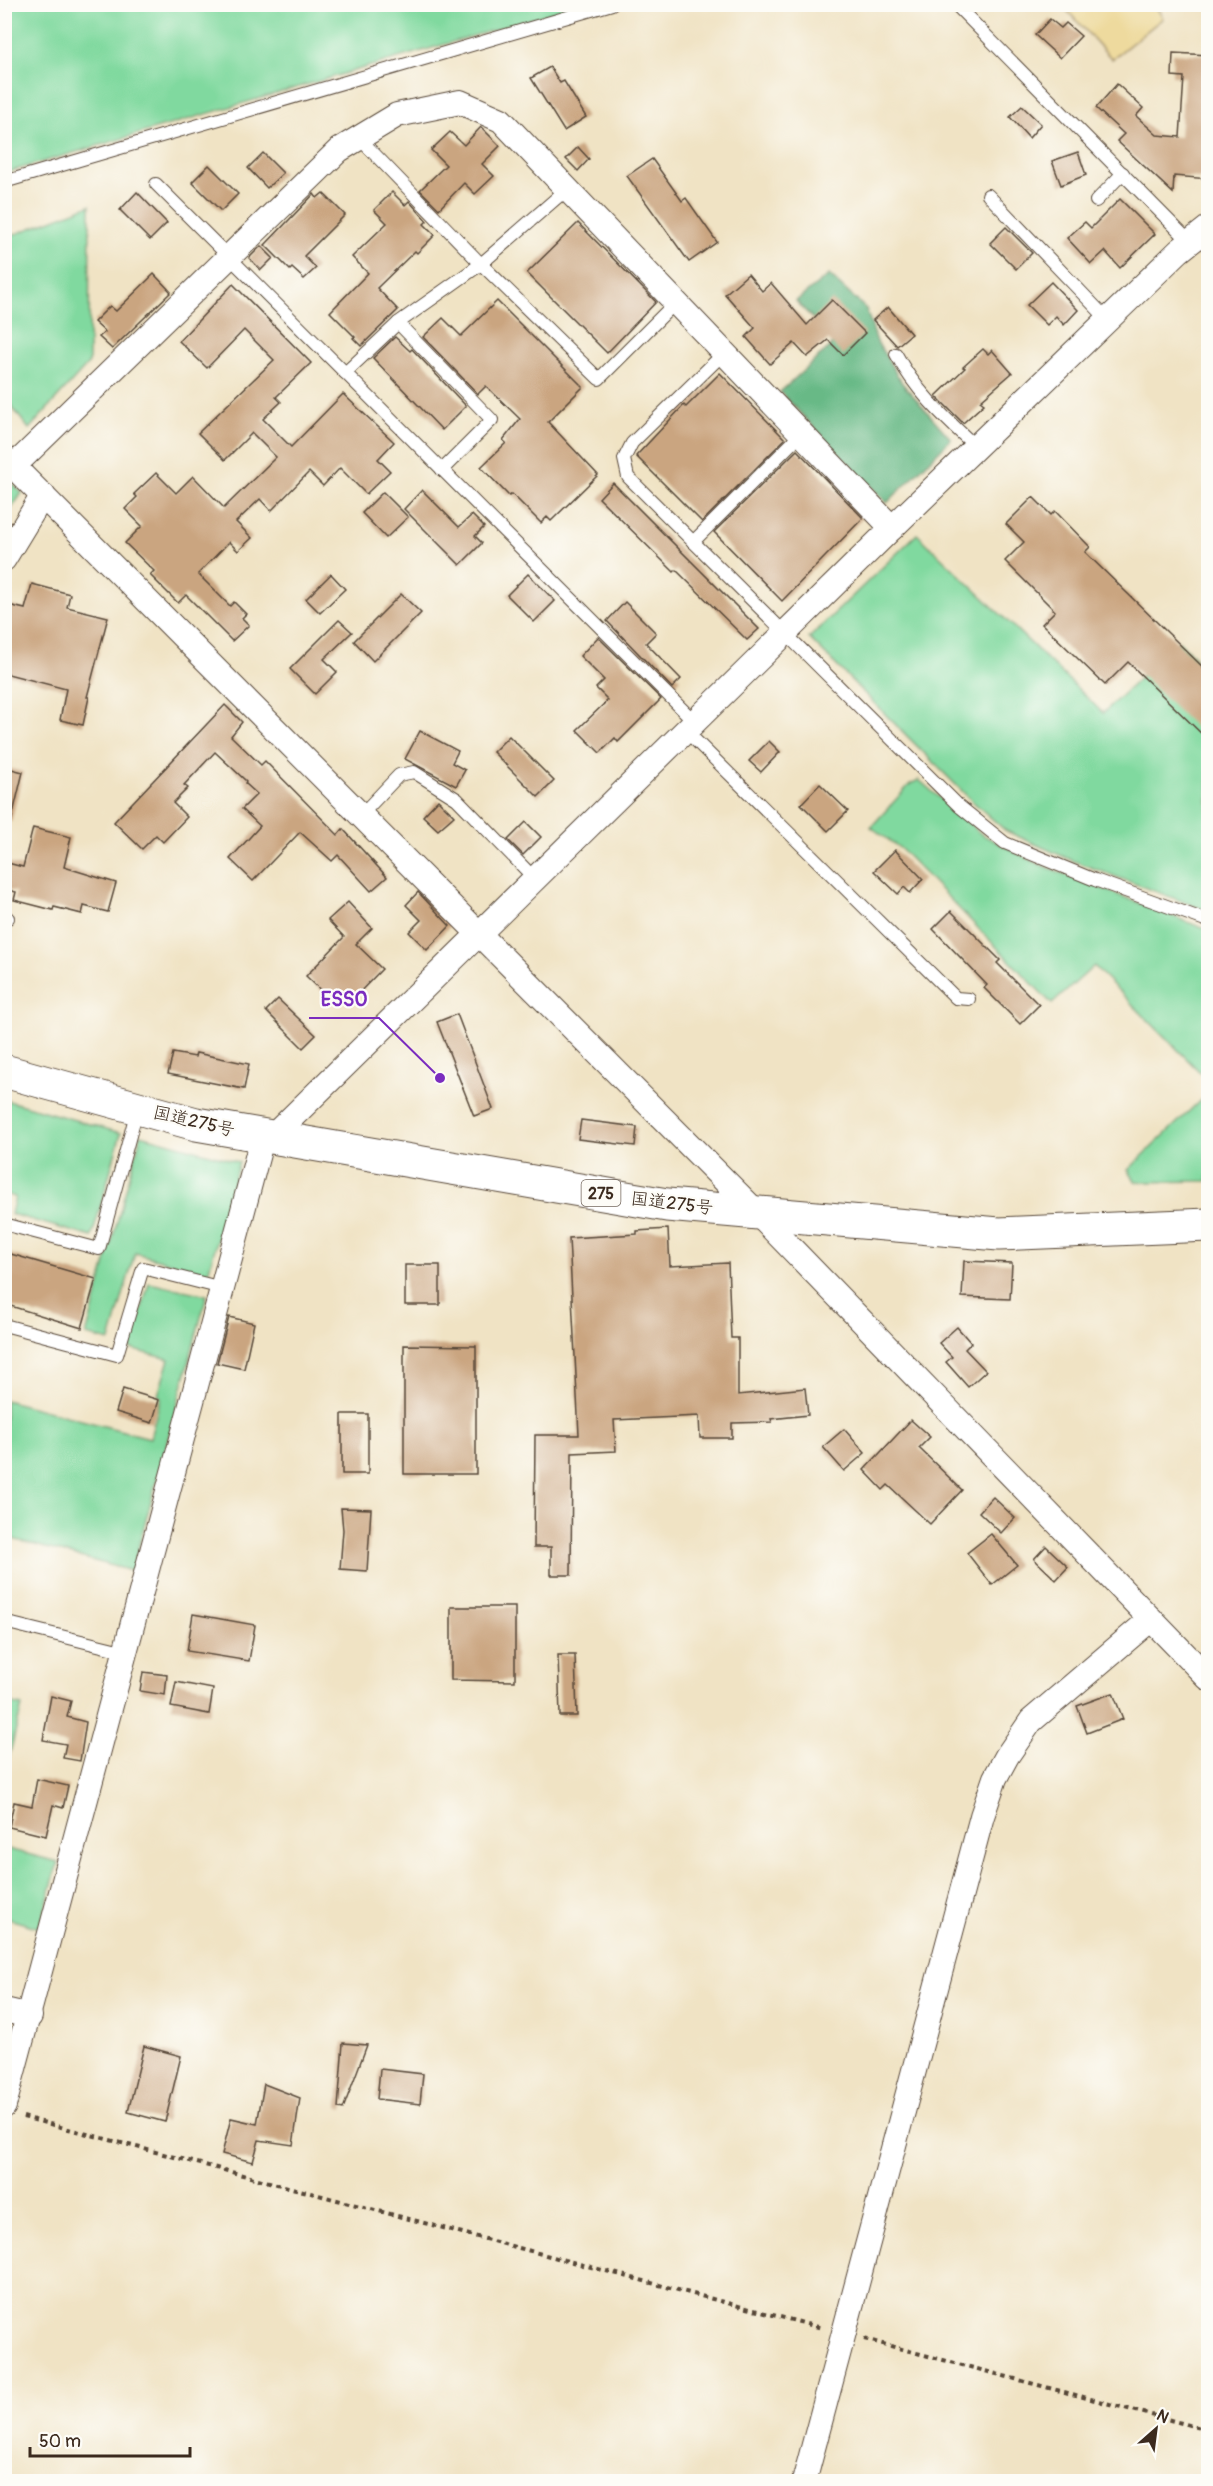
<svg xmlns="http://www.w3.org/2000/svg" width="1213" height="2486" font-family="Pangolin,'Klee One',sans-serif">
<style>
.green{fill:#80d99f;stroke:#5e825e;stroke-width:1.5}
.forest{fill:#68b986;stroke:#527252;stroke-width:1.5}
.sand{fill:#eeda9e;stroke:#94825e;stroke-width:1.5}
.building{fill:#caa580}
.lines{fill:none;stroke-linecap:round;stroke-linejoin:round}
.lane-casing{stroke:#564637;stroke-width:14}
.street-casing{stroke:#564637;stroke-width:26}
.highway-casing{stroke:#564637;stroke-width:35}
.path{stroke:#564637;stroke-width:4;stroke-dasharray:4.5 4.5;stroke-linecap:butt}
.lane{stroke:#fff;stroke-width:12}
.street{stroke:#fff;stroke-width:24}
.highway{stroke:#fff;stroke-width:33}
.labels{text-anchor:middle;stroke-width:4.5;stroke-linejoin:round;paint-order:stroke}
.shield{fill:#fdfcf7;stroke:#75695f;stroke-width:1.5}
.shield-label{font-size:16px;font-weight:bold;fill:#3b2a1e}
.street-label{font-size:18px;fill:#3b2a1e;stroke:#fdfcf7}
.leader{fill:none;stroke:#7b2cbf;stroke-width:2}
.callout-dot{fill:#7b2cbf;stroke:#fdfcf7;stroke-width:2}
.callout-label{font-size:20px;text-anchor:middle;font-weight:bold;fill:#7b2cbf;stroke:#fdfcf7;stroke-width:4.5;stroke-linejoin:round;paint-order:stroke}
</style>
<rect width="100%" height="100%" fill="#fdfcf7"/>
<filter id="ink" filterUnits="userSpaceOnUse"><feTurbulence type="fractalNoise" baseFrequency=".0167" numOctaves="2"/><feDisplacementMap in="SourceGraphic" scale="12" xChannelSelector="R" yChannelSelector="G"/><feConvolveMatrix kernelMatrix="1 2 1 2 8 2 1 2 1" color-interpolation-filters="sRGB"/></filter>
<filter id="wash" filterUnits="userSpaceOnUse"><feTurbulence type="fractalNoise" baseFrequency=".008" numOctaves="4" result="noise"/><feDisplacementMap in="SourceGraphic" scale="24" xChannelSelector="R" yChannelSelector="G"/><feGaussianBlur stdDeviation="1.35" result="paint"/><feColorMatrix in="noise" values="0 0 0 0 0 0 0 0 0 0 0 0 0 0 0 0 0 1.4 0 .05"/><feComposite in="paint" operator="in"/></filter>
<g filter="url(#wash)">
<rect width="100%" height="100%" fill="#f0e3c4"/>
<g class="green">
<path d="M 5,4 L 579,4 L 579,5 L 5,173 Z"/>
<path d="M 90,205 L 89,363 L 29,429 L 5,398 L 5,238 Z"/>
<path d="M 5,476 L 22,493 L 5,518 Z"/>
<path d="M 917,534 L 1103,713 L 1179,641 L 1208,671 L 1208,911 L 1071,860 L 1006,831 L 972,801 L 809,638 Z"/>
<path d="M 919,780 L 981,834 L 1034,862 L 1208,930 L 1208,1080 L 1094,966 L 1052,1004 L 901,849 L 871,827 L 910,784 Z"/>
<path d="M 1208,1093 L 1208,1181 L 1136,1182 L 1128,1170 Z"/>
<path d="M 5,1100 L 121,1133 L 92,1237 L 11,1214 L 15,1197 L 5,1194 Z"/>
<path d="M 141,1135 L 239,1162 L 208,1273 L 135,1253 L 110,1341 L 86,1335 Z"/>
<path d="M 149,1283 L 207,1295 L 132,1571 L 5,1537 L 5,1400 L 150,1438 L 161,1397 L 158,1395 L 169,1359 L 130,1349 Z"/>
<path d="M 5,1702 L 22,1706 L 5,1772 L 4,1702 Z"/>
<path d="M 4,1848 L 58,1862 L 40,1928 L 5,1918 Z"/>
</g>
<path class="forest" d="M 829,275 L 866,309 L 877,342 L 902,383 L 951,439 L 887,503 L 780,392 L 835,342 L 796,301 Z"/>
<path class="sand" d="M 1062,5 L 1155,5 L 1163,18 L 1112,59 Z"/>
<g id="blocks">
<g class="building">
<path d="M 1050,19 L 1061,28 L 1066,23 L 1081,36 L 1060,58 L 1035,35 Z"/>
<path d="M 1173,53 L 1209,55 L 1209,179 L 1174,176 L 1173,193 L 1117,141 L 1124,134 L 1096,108 L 1117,84 L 1143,108 L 1136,116 L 1157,135 L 1180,137 L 1184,77 L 1172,76 Z"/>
<path d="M 550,67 L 560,83 L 564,81 L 586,117 L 564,131 L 531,78 Z"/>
<path d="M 1022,106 L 1041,124 L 1029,138 L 1010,117 Z"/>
<path d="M 481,127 L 500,146 L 482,164 L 494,176 L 475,194 L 464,183 L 439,209 L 420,190 L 446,165 L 431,150 L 450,132 L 464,145 Z"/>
<path d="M 578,147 L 589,159 L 578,171 L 566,159 Z"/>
<path d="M 1078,152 L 1086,175 L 1061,185 L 1052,161 Z"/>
<path d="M 263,153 L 283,173 L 267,188 L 248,168 Z"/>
<path d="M 652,159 L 682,201 L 686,198 L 717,242 L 689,262 L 627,176 Z"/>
<path d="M 209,165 L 238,194 L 221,211 L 192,182 Z"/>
<path d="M 137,192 L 167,223 L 150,240 L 120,210 Z"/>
<path d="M 392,192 L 405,205 L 409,201 L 427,221 L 424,224 L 435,235 L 417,253 L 415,251 L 377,288 L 398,310 L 361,346 L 353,338 L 355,337 L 330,312 L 368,273 L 352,257 L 387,223 L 374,210 Z"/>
<path d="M 323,193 L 345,215 L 304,256 L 316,268 L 304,279 L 292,268 L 290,270 L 265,245 L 314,194 L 317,198 Z"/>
<path d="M 1120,199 L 1155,234 L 1120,268 L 1105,251 L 1091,264 L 1067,238 L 1085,222 L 1091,228 Z"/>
<path d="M 578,223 L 656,302 L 607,353 L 527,273 Z"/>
<path d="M 1006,227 L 1032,253 L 1016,269 L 990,243 Z"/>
<path d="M 261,246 L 273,258 L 261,270 L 249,258 Z"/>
<path d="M 154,274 L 171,292 L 112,349 L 99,337 L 105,332 L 94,322 L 110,306 L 116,311 Z"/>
<path d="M 748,274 L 762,291 L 771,283 L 807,325 L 832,300 L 865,333 L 843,355 L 828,340 L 807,357 L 794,343 L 770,364 L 746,337 L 755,328 L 725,294 Z"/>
<path d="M 1051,282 L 1078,310 L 1064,325 L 1056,316 L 1047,325 L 1027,305 Z"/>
<path d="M 233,284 L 311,363 L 276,397 L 281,402 L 263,419 L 291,447 L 343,394 L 394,442 L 378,459 L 390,471 L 366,494 L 340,468 L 323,486 L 309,472 L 271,511 L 260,499 L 236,522 L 252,538 L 238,551 L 229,542 L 198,574 L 230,606 L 234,602 L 246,614 L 242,618 L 249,625 L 232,641 L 186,595 L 178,603 L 150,575 L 154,571 L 125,543 L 142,526 L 125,509 L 137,497 L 134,494 L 156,473 L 176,493 L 193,476 L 224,508 L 276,457 L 252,433 L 225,460 L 198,433 L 274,360 L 244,330 L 207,368 L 179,341 Z"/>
<path d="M 497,301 L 583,387 L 548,422 L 598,475 L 551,521 L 547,517 L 541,523 L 512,494 L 509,496 L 481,467 L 506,443 L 503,440 L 520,419 L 486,386 L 478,394 L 423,337 L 443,318 L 461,336 Z"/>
<path d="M 888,307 L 911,334 L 897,346 L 873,320 Z"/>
<path d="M 395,337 L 410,351 L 412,349 L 466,406 L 442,430 L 373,358 Z"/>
<path d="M 983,349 L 988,354 L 992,350 L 1012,373 L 980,401 L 984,404 L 963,423 L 936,396 L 965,368 L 963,367 Z"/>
<path d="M 720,373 L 785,439 L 702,522 L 636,456 L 684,405 L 686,407 Z"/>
<path d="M 797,450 L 863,518 L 782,601 L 714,532 Z"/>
<path d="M 613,483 L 759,629 L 747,640 L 676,570 L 674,572 L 599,498 Z"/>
<path d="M 422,490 L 459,527 L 472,515 L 484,527 L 475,536 L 482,543 L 460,565 L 404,509 Z"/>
<path d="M 383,492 L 408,517 L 386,538 L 362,513 Z"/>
<path d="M 1033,497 L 1051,515 L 1055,511 L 1090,547 L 1085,552 L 1209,673 L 1209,741 L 1128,662 L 1105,685 L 1042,624 L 1055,611 L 1005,561 L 1024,542 L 1006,524 Z"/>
<path d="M 331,574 L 345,589 L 320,613 L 306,599 Z"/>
<path d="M 528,574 L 555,601 L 534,622 L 507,595 Z"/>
<path d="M 32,584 L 70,594 L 67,607 L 108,617 L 87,697 L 89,697 L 83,725 L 60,720 L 66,689 L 4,673 L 4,604 L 25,609 Z"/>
<path d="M 401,594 L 421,613 L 373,661 L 354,641 Z"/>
<path d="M 625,602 L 656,633 L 646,643 L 681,679 L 672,688 L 607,621 Z"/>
<path d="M 339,620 L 352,632 L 324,659 L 337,672 L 315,694 L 290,669 Z"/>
<path d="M 598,637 L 661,699 L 618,742 L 615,738 L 600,753 L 577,730 L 608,700 L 596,688 L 604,680 L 580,656 Z"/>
<path d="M 225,705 L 242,722 L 231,736 L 261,765 L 265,761 L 338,835 L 343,829 L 387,877 L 371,891 L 338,855 L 332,861 L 300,832 L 253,881 L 230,859 L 260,826 L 242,809 L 257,794 L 245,783 L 246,781 L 215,752 L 184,785 L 188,788 L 173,803 L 187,817 L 163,842 L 156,835 L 142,849 L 114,822 Z"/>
<path d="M 420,731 L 458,751 L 452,763 L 465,770 L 456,786 L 405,759 Z"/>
<path d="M 509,736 L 554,781 L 538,797 L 493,752 Z"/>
<path d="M 769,741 L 780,752 L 761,772 L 749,761 Z"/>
<path d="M 4,767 L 23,772 L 11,822 L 4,822 Z"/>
<path d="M 820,784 L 848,811 L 828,831 L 801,804 Z"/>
<path d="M 438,800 L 454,816 L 438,830 L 423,816 Z"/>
<path d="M 526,822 L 541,837 L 523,855 L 508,840 Z"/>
<path d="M 33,828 L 71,837 L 64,867 L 116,883 L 108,912 L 84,906 L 82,914 L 54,907 L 53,910 L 14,900 L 16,892 L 4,889 L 4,862 L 23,867 Z"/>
<path d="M 895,850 L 923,879 L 910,893 L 904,887 L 898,894 L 874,871 Z"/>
<path d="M 418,892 L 450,926 L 427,950 L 409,932 L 421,920 L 406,905 Z"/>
<path d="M 348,902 L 372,928 L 356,944 L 382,969 L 351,1001 L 341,992 L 332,1001 L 306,976 L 344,937 L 328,920 Z"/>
<path d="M 951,911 L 1000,960 L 997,963 L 1039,1005 L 1020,1024 L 984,988 L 987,985 L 933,929 Z"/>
<path d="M 278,999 L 316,1035 L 303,1048 L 266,1011 Z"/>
<path d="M 457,1014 L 493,1109 L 474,1116 L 437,1022 Z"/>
<path d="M 173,1053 L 195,1057 L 196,1053 L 249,1064 L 244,1089 L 168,1074 Z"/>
<path d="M 581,1120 L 637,1127 L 635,1146 L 578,1139 Z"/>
<path d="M 668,1229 L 670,1266 L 728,1263 L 731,1338 L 738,1338 L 738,1395 L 805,1388 L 808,1415 L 771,1419 L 772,1422 L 732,1423 L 732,1438 L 700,1438 L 699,1416 L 614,1420 L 616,1451 L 572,1453 L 571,1575 L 551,1575 L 551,1547 L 534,1547 L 535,1435 L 579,1435 L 569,1238 L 637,1234 L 637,1231 Z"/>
<path d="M 4,1252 L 96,1279 L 82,1328 L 4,1304 Z"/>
<path d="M 964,1261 L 1012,1263 L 1010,1299 L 962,1297 Z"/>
<rect x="405" y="1265" width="35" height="40"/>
<path d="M 229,1317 L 254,1323 L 244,1369 L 217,1363 Z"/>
<path d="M 957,1327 L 971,1343 L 965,1349 L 986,1371 L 968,1387 L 946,1362 L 952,1357 L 939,1343 Z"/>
<path d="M 404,1345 L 476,1346 L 476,1474 L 404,1474 Z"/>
<path d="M 123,1389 L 159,1400 L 152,1423 L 116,1412 Z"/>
<rect x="342" y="1414" width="26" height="60"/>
<path d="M 911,1420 L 930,1437 L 919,1448 L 962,1490 L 930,1524 L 888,1485 L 883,1490 L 864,1470 Z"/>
<path d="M 844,1429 L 865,1453 L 844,1471 L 823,1447 Z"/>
<path d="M 993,1497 L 1015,1518 L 1001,1533 L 979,1512 Z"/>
<path d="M 341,1508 L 371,1509 L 367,1571 L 340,1569 L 343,1530 Z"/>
<path d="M 991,1534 L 1017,1565 L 992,1585 L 967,1553 Z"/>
<path d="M 1046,1546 L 1068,1567 L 1056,1580 L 1034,1559 Z"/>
<path d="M 451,1607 L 515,1607 L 515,1681 L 451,1680 Z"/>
<path d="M 193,1614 L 255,1625 L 249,1661 L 187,1651 Z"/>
<path d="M 558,1655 L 575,1655 L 577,1716 L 560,1716 Z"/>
<path d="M 143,1672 L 167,1675 L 165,1695 L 140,1691 Z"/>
<path d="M 176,1682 L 213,1689 L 209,1714 L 171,1707 Z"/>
<path d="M 1113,1693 L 1123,1719 L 1087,1733 L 1077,1706 Z"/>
<path d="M 51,1696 L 71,1701 L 67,1717 L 86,1722 L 80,1761 L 63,1758 L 66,1744 L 43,1740 Z"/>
<path d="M 37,1779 L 68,1786 L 63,1808 L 53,1805 L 46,1836 L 9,1827 L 14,1802 L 32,1806 Z"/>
<path d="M 343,2043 L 367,2045 L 343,2109 L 338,2108 Z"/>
<path d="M 144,2046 L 181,2056 L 165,2122 L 128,2112 Z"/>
<path d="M 380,2069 L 423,2074 L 420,2104 L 377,2099 Z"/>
<path d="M 264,2084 L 300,2098 L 293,2145 L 259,2140 L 253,2162 L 222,2154 L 231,2118 L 257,2124 Z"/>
</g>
</g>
</g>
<g filter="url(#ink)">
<use href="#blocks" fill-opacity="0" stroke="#564637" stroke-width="1.5"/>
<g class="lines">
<defs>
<g id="lane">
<path d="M 955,4 L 1190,242"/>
<path d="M 359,138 L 481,264 L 599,379 L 676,302"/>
<path d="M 4,182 L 612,4"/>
<path d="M 156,184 L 695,722"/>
<path d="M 988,195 L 1108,320"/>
<path d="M 1096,201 L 1123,173"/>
<path d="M 398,323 L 492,420 L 442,470"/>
<path d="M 724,353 L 632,443 L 624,459 L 628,477 L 959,806 L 1005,843 L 1095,880 L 1208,921"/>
<path d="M 896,354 C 916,392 945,418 976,447"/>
<path d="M 345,373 L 398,323 L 481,264 L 567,189"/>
<path d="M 693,542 L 801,434"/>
<path d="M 686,731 L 956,998 L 969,999"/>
<path d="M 361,815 L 399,775 L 414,772 L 457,799 L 535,879"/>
<path d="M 4,915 L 8,918"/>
<path d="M 4,1224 L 99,1249 L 137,1110"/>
<path d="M 4,1325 L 117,1355 L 143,1268 L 222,1288"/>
<path d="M 4,1622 L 126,1652"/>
</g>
<g id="street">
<path d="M 4,457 L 757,1213 L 1208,1678"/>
<path d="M 14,466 L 339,150 L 397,115 L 460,102 L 501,120 L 892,528"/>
<path d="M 4,559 L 43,495"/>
<path d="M 272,1137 L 892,528 L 1179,251 L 1208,228"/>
<path d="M 4,2010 L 30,2016"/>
<path d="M 4,2106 L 263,1135"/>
<path d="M 804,2482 L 982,1816 L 995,1778 L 1007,1756 L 1031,1721 L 1151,1619"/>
</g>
<path id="highway" d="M 4,1071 L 196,1124 L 667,1205 L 999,1234 L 1208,1225"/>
</defs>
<use href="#lane" class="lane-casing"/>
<use href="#street" class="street-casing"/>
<use href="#highway" class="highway-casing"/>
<g class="path">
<path d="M 23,2117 L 822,2328"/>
<path d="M 864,2339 L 1208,2430"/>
</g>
<use href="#lane" class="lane"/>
<use href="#street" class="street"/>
<use href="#highway" class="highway"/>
</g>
</g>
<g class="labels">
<rect class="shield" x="581.5" y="1180" width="39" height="26" rx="4.5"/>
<g class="shield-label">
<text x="601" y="1199">275</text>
</g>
<g class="street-label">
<text transform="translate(194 1121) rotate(13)" y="6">国道275号</text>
<text transform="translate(672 1203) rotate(7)" y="6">国道275号</text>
</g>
</g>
<path class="leader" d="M440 1078L379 1018H309"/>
<circle class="callout-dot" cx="440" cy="1078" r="6"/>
<g class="callout-label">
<text x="344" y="1006">ESSO</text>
</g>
<rect width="1213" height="2486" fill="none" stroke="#fdfcf7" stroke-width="24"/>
<g transform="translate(1156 2429) rotate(28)" stroke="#fdfcf7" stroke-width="4.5" paint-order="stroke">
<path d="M0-4.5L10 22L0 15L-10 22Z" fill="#3b2a1e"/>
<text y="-9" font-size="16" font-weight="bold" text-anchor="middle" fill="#3b2a1e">N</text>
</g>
<path d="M30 2447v9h160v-9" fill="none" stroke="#3b2a1e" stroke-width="3"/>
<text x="39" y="2447" font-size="18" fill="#3b2a1e" stroke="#fdfcf7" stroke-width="4.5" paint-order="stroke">50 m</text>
</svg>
